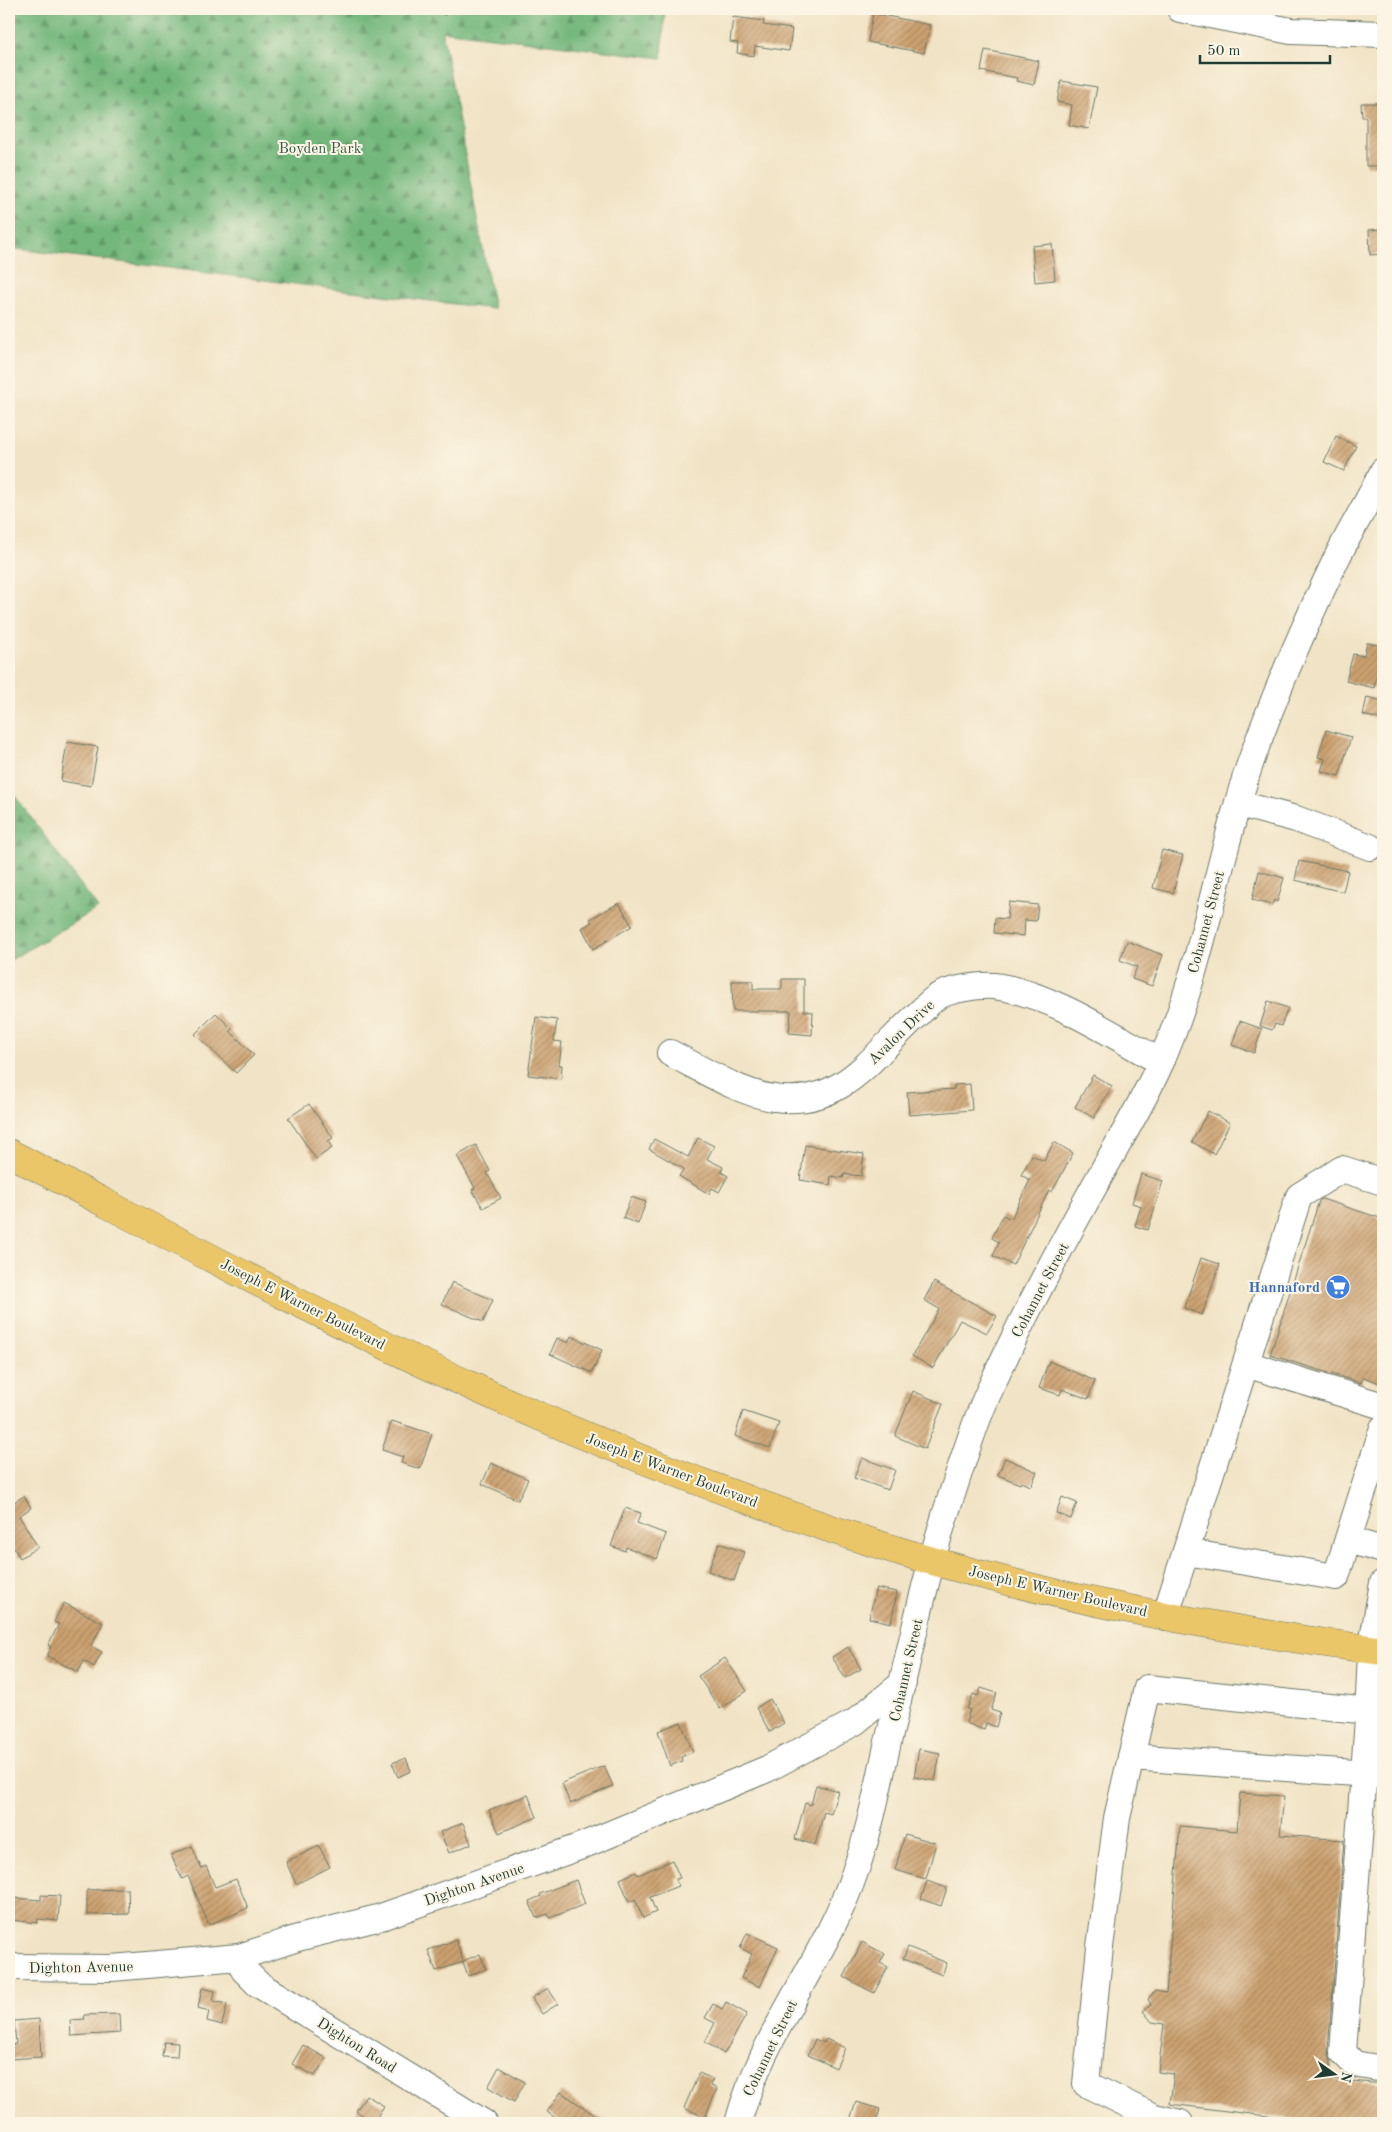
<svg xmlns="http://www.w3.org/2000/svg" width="1392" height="2132" font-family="'Old Standard TT',serif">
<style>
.forest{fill:url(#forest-firs);stroke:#497a58}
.building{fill:url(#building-hatch)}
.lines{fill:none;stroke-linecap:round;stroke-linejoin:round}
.minor-casing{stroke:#687767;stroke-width:28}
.major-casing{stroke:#687767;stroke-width:29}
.path{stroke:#687767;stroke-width:3;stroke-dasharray:4 4;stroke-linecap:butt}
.minor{stroke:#fff;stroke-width:26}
.major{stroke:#ebc669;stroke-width:28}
.labels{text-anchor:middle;stroke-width:4;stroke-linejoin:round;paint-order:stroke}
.park-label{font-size:15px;fill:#355c47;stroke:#fcf5e5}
.street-label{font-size:15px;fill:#1f3d34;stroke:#fcf5e5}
.shop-label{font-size:15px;font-weight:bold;fill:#366cbe;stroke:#fcf5e5;text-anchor:end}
</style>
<defs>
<pattern id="forest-firs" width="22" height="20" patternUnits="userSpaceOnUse" patternTransform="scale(1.25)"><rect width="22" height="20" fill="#73b77b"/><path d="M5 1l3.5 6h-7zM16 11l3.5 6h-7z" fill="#5e9666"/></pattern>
<pattern id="building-hatch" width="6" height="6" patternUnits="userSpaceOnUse" patternTransform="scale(1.25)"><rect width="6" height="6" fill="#cca170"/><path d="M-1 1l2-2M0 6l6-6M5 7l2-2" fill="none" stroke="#a5845d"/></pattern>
</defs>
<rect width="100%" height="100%" fill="#fcf5e5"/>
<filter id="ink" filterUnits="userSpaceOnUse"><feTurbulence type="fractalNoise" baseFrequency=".02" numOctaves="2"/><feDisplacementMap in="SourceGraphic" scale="10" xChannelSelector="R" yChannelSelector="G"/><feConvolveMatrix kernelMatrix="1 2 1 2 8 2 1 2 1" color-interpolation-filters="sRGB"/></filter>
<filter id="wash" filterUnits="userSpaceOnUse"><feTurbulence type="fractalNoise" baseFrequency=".0096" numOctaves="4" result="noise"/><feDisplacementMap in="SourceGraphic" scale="20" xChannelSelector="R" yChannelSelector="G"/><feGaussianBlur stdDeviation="1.12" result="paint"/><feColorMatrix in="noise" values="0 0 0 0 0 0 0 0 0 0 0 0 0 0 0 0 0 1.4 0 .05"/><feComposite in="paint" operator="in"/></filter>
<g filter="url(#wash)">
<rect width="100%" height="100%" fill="#f1e3c5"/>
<g class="forest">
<path d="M 9,9 L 665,9 L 662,58 L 442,31 L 494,309 L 9,248 Z"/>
<path d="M 9,788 L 98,908 L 9,961 Z"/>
</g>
<g id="blocks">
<g class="building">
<path d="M 873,13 L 930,25 L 924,53 L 868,42 Z"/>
<path d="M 733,17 L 764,21 L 763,25 L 792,29 L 789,51 L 755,46 L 754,56 L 737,53 L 738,43 L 730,42 Z"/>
<path d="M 985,50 L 1039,61 L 1034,85 L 1016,81 L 1017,78 L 981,71 Z"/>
<path d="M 1061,81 L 1097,87 L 1089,129 L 1069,125 L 1072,105 L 1057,102 Z"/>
<path d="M 1361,103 L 1383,103 L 1383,166 L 1366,166 L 1366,117 L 1362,117 Z"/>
<path d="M 1383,229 L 1383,254 L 1370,255 L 1369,230 Z"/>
<path d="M 1052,244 L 1055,280 L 1035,282 L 1032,246 Z"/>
<path d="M 1336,436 L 1356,446 L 1344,471 L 1324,462 Z"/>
<path d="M 1367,643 L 1383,646 L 1383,663 L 1380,662 L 1374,688 L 1346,681 L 1353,654 L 1364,656 Z"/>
<path d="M 1367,697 L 1383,701 L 1383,720 L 1363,715 Z"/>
<path d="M 1326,730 L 1351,737 L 1339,776 L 1321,771 L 1325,759 L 1318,757 Z"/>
<path d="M 67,742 L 98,747 L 91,786 L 61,781 Z"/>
<path d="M 1162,850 L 1183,855 L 1173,893 L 1153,888 Z"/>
<path d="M 1299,861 L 1348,871 L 1343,892 L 1295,880 Z"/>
<path d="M 1259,871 L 1284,878 L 1277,902 L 1274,900 L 1272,905 L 1252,900 Z"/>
<path d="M 1009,902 L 1038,905 L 1036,921 L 1025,920 L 1024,936 L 994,933 L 995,918 L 1007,919 Z"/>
<path d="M 619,903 L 632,926 L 593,949 L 582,928 L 592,922 L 590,919 Z"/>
<path d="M 1127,941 L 1163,955 L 1152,986 L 1132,979 L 1137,967 L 1120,960 Z"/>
<path d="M 782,979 L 804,979 L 804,1011 L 813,1012 L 812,1035 L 789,1033 L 791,1011 L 733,1011 L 732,981 L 753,981 L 753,989 L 782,989 Z"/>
<path d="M 1268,1001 L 1288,1008 L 1281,1026 L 1275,1024 L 1272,1030 L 1260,1026 Z"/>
<path d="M 216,1013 L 232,1029 L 230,1031 L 254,1055 L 236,1073 L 195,1034 Z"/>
<path d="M 536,1017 L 557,1020 L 554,1041 L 562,1042 L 559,1065 L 562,1065 L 561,1079 L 528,1075 Z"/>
<path d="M 1240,1021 L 1262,1029 L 1254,1053 L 1232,1045 Z"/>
<path d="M 1093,1075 L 1112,1086 L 1094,1118 L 1075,1107 Z"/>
<path d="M 970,1084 L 972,1110 L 909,1115 L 907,1092 L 954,1089 L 954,1085 Z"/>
<path d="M 309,1104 L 333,1138 L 328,1141 L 332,1148 L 316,1159 L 288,1118 Z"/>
<path d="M 1208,1111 L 1230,1123 L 1214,1154 L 1192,1142 Z"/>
<path d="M 698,1138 L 714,1146 L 707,1159 L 723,1167 L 721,1172 L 728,1176 L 719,1192 L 712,1188 L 709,1194 L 679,1176 L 684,1169 L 649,1149 L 654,1139 L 688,1157 Z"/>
<path d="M 1054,1142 L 1073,1153 L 1052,1192 L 1049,1190 L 1013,1265 L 993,1256 L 999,1242 L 992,1238 L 1003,1215 L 1011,1219 L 1030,1180 L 1021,1175 L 1032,1155 L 1044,1161 Z"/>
<path d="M 476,1145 L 490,1171 L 487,1173 L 501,1198 L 483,1208 L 472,1190 L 475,1188 L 457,1156 Z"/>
<path d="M 805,1145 L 864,1154 L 861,1176 L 844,1174 L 843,1178 L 831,1176 L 830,1185 L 800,1180 Z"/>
<path d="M 1141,1174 L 1163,1181 L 1148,1230 L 1135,1226 L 1141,1206 L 1132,1203 Z"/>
<path d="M 631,1197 L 646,1202 L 638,1224 L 623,1218 Z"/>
<path d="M 1322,1199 L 1383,1219 L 1383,1384 L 1363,1377 L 1361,1383 L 1270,1355 L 1319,1201 Z"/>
<path d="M 1201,1258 L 1220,1264 L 1202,1315 L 1184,1308 Z"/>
<path d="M 452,1282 L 493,1300 L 483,1322 L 442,1304 Z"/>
<path d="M 934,1282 L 997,1316 L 987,1333 L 960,1320 L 933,1368 L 912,1356 L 939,1309 L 924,1300 Z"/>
<path d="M 571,1336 L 602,1350 L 592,1373 L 550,1354 L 557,1338 L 568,1343 Z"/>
<path d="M 1049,1361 L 1095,1381 L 1088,1399 L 1062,1389 L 1060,1395 L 1039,1388 Z"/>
<path d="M 913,1391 L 943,1404 L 925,1449 L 895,1436 Z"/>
<path d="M 743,1411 L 779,1423 L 770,1448 L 735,1436 Z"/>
<path d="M 392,1421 L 432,1434 L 420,1469 L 401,1463 L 403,1457 L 382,1450 Z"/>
<path d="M 862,1458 L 895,1470 L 888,1490 L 854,1478 Z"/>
<path d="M 1005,1458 L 1037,1472 L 1031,1486 L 1021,1482 L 1020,1484 L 998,1475 Z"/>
<path d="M 491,1463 L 528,1479 L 518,1500 L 482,1484 Z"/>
<path d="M 24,1496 L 31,1508 L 19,1516 L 38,1547 L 20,1558 L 9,1540 L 9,1500 L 11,1504 Z"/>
<path d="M 1062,1497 L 1077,1503 L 1071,1519 L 1056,1513 Z"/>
<path d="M 625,1508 L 641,1513 L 637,1523 L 666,1534 L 657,1559 L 626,1547 L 625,1551 L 611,1546 Z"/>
<path d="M 719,1543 L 744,1552 L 734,1581 L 708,1571 Z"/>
<path d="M 876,1588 L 897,1592 L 891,1623 L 869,1618 Z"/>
<path d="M 64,1603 L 103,1623 L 91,1646 L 102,1652 L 94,1667 L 84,1661 L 78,1672 L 47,1656 L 51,1647 L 48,1645 L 59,1624 L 54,1622 Z"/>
<path d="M 848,1647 L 861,1669 L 845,1678 L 832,1657 Z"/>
<path d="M 725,1658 L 747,1691 L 720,1709 L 698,1676 Z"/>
<path d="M 981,1688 L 997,1693 L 991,1710 L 1000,1713 L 996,1727 L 986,1723 L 984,1730 L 966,1723 L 970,1710 L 967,1709 L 973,1694 L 978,1696 Z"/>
<path d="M 770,1699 L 784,1723 L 770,1732 L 756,1708 Z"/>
<path d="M 681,1722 L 693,1752 L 681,1757 L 682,1761 L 670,1766 L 658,1731 Z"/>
<path d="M 919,1749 L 940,1753 L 935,1781 L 914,1777 Z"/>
<path d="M 406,1758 L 411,1771 L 398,1777 L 392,1763 Z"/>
<path d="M 604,1766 L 613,1786 L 570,1804 L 562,1783 Z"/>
<path d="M 816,1785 L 838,1791 L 831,1814 L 824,1812 L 815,1845 L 795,1839 L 805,1803 L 811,1805 Z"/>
<path d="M 1240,1793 L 1284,1796 L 1280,1835 L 1344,1840 L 1328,2051 L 1331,2061 L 1330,2079 L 1383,2084 L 1383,2123 L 1316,2123 L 1316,2122 L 1170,2104 L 1174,2074 L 1158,2072 L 1164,2024 L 1152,2022 L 1143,2011 L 1151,2005 L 1148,1999 L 1155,1991 L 1166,1993 L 1180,1826 L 1237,1831 Z"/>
<path d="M 528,1795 L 537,1817 L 499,1833 L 489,1810 Z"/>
<path d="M 463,1823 L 471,1844 L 449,1853 L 440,1832 Z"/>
<path d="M 905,1834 L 936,1843 L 926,1879 L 895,1870 Z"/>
<path d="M 192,1846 L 201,1868 L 206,1866 L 215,1887 L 236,1879 L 248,1908 L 209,1925 L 188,1876 L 182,1879 L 171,1855 Z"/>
<path d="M 319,1846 L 330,1867 L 296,1884 L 286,1862 Z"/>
<path d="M 672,1860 L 680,1878 L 676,1879 L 678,1886 L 650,1897 L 656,1912 L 643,1918 L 635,1899 L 629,1902 L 620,1879 L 636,1872 L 638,1875 Z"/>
<path d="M 576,1880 L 585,1904 L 550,1918 L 548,1914 L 536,1918 L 529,1901 L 541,1896 L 540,1894 Z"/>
<path d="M 927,1881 L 947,1888 L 941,1906 L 921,1899 Z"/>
<path d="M 128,1889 L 129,1914 L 87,1915 L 87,1890 Z"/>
<path d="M 41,1895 L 60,1896 L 58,1921 L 38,1919 L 37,1923 L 11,1920 L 13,1898 L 41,1900 Z"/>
<path d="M 747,1933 L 778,1947 L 760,1987 L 741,1978 L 752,1954 L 740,1948 Z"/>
<path d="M 456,1940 L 463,1961 L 480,1954 L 486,1969 L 468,1976 L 463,1962 L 436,1971 L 428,1950 Z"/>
<path d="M 862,1942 L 885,1954 L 880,1963 L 888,1967 L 874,1993 L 844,1977 Z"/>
<path d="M 908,1947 L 947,1963 L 942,1975 L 903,1959 Z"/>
<path d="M 202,1988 L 215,1991 L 213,2001 L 227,2004 L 222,2025 L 207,2021 L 209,2011 L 198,2008 Z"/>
<path d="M 548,1988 L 558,2004 L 542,2014 L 532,1998 Z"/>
<path d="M 726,2002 L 747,2014 L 724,2054 L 705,2042 L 715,2023 L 705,2018 L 713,2004 L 722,2009 Z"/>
<path d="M 119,2014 L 120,2033 L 71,2036 L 70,2020 L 85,2019 L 84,2015 Z"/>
<path d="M 39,2019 L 41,2057 L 10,2059 L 9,2045 L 16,2044 L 14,2021 Z"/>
<path d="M 815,2039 L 824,2043 L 826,2039 L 845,2048 L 836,2068 L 808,2055 Z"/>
<path d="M 164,2042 L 178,2043 L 177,2057 L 162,2056 Z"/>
<path d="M 303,2045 L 326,2058 L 315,2076 L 292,2064 Z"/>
<path d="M 499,2067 L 525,2082 L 514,2102 L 488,2087 Z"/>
<path d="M 699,2073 L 713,2079 L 710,2085 L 717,2089 L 705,2117 L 684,2108 Z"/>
<path d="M 561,2092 L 606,2123 L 563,2123 L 547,2112 Z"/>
<path d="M 366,2095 L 384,2106 L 374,2122 L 356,2111 Z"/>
<path d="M 856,2102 L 880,2109 L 876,2123 L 849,2123 Z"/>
</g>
</g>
</g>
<g filter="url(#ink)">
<use href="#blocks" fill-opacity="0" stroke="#687767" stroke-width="1"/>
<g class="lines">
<defs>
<g id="minor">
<path d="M 1180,9 L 1291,31 L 1383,34"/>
<path d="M 1239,804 L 1296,819 L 1370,847"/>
<path d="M 670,1053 C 700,1068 741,1094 774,1098 C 842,1108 871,1057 915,1017 C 922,1011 929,1002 937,997 C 949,989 979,985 993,986 C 1046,991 1114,1036 1161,1062"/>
<path d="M 1246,1364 L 1383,1406"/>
<path d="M 1348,1540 L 1383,1550"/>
<path d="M 1186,1552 L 1336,1577 L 1383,1428"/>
<path d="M 1383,1583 L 1371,1650 L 1368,1719 L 1343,2052 L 1354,2064 L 1383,2069"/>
<path d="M 1165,1617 L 1299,1196 L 1342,1169 L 1383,1182"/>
<path d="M 1131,1757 L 1383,1775"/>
<path d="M 239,1957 L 244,1970 L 258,1984 L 484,2123"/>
<path d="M 9,1967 L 112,1968 L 239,1957 L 298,1938 L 381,1917 L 579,1847 L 767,1769 L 855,1722 L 903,1683"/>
<path d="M 738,2123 C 762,2033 825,1960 855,1872 C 870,1830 878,1786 888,1742 C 909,1658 925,1573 953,1491 C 963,1460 973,1428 986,1398 C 1021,1319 1063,1242 1105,1167 C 1124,1133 1144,1100 1160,1064 C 1203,968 1216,863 1250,764 C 1274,696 1302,631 1333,566 C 1348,533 1368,503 1383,471"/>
<path d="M 1180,2123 L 1154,2117 L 1086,2084 L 1100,1947 L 1117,1818 L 1147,1688 L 1369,1711"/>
</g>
<path id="major" d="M 9,1153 C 164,1233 319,1317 478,1389 C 599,1444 723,1493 849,1535 C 1022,1593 1203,1627 1383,1651"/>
</defs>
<use href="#minor" class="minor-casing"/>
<use href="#major" class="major-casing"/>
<path class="path" d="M 428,9 L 444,14 L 452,9"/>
<use href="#minor" class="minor"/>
<use href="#major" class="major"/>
</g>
</g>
<defs>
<symbol id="supermarket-disc" viewBox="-11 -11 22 22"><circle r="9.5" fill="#3f7fe0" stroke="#fcf5e5"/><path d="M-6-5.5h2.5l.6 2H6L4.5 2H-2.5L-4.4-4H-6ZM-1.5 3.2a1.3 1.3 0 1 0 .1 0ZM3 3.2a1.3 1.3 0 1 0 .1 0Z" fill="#fff"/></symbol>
</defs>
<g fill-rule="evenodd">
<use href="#supermarket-disc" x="1324" y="1273" width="28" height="28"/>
</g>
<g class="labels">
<g class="park-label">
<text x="320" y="153">Boyden Park</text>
</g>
<g class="street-label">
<text transform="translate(1206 922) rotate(-75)" y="5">Cohannet Street</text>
<text transform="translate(901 1032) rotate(-44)" y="5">Avalon Drive</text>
<text transform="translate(1040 1290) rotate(-62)" y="5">Cohannet Street</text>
<text transform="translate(303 1304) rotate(27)" y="5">Joseph E Warner Boulevard</text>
<text transform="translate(672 1470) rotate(21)" y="5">Joseph E Warner Boulevard</text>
<text transform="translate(1058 1591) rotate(13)" y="5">Joseph E Warner Boulevard</text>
<text transform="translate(906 1670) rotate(-77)" y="5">Cohannet Street</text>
<text transform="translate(474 1884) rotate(-19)" y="5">Dighton Avenue</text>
<text transform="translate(81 1967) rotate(-1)" y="5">Dighton Avenue</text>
<text transform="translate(357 2045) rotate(32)" y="5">Dighton Road</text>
<text transform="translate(770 2048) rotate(-64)" y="5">Cohannet Street</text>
</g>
<g class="shop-label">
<text x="1320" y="1292">Hannaford</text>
</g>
</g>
<rect width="1392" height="2132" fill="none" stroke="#fcf5e5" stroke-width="30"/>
<g transform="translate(1334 2074) rotate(104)" stroke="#fcf5e5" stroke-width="4" paint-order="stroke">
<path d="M0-4L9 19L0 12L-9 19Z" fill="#1f3d34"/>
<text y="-8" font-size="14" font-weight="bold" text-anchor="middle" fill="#1f3d34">N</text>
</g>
<path d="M1200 55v8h130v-8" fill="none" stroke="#1f3d34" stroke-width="2.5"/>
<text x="1207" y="55" font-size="15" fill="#1f3d34" stroke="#fcf5e5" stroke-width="4" paint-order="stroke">50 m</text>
</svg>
